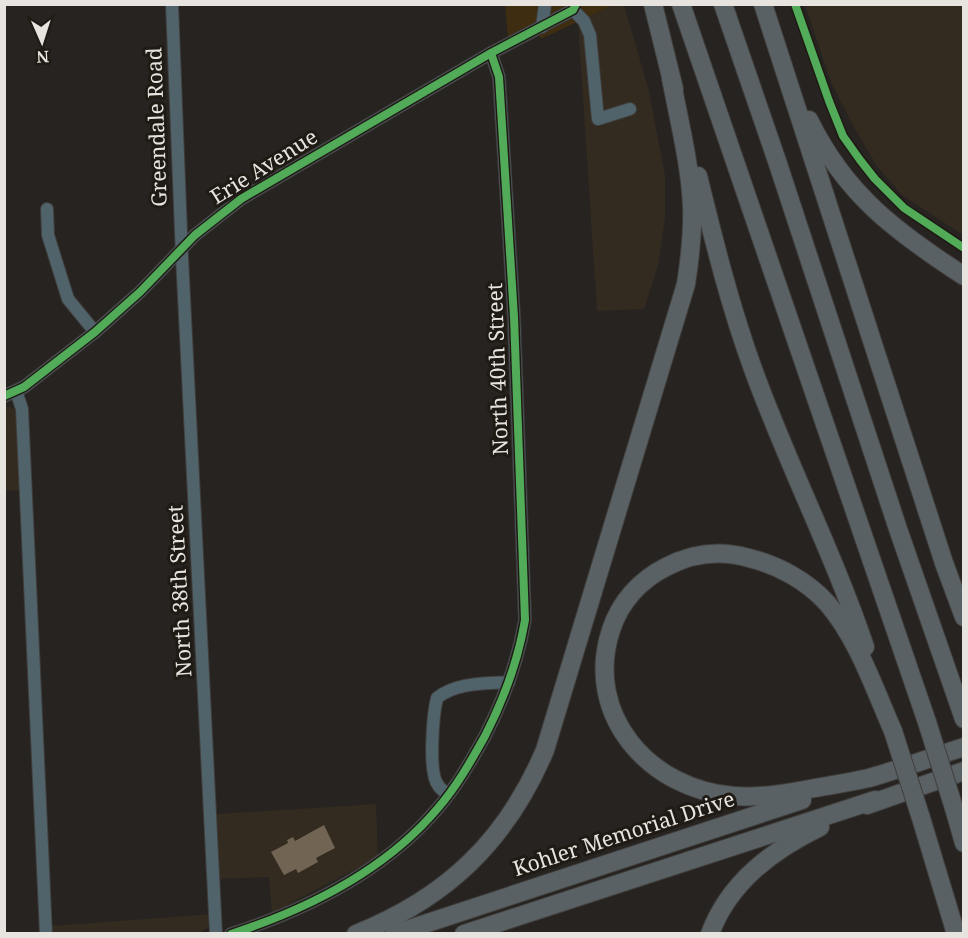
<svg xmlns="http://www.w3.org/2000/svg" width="968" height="938" font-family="'Noto Serif',serif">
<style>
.built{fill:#332b20}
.green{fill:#3f2d11}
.building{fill:#716453}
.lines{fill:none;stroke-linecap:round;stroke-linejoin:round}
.minor-casing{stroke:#403e3c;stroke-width:14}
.highway-casing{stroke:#403e3c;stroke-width:20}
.minor{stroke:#50636b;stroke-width:12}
.highway{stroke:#596164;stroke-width:18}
.highway-bridge-casing{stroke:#403e3c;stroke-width:20;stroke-linecap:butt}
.highway-bridge{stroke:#596164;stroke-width:18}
.cycleway-casing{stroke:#1f1a14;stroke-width:11}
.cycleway{stroke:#51ab58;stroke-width:8}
.labels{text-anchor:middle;stroke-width:6;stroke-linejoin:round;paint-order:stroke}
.street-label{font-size:21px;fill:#e7e4df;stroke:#1f1a14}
</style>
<rect width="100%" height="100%" fill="#262320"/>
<g class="built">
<path d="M 613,5 L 624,5 L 649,91 L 665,176 L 665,217 L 658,266 L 644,309 L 597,311 L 578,21 Z"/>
<path d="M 805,5 L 963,5 L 963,235 L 902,195 L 877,166 L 855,129 L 831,82 Z"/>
<path d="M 4,406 L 10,407 L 18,411 L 24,490 L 5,491 Z"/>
<path d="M 376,804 L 378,857 L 272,913 L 269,877 L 220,879 L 217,814 Z"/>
<path d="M 213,914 L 207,928 L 200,933 L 51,933 L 51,926 Z"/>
</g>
<path class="green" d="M 505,5 L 613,5 L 541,39 L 534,26 L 508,39 Z"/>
<path class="building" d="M 324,825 L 335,848 L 316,858 L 318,862 L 298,873 L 296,869 L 284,875 L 271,852 L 288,843 L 287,840 L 293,837 L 295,841 Z"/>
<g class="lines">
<defs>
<g id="minor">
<path d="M 172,4 L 182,257 L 216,934"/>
<path d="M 573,10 L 584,21 L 590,35 L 598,119 L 630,109"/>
<path d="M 542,27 L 545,4"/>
<path d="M 47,209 L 48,235 L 68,299 L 95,332"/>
<path d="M 16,391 L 22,409 L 46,934"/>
<path d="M 4,396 L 24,387 L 95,332 L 140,292 L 195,235 L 241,199 L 491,53 L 573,10"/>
<path d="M 449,794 C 445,792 440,789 438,785 C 428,773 433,714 437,698 C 457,682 485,684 509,682"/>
<path d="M 231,934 C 308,909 385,871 438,808 C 457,786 471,761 485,736 C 504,699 518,661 525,620 L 514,317 L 499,77 L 491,53"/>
</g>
<g id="highway">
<path d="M 653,4 L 674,89"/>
<path d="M 681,4 L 927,722"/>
<path d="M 723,4 L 777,161 L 898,529 L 964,719"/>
<path d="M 763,4 L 944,563 L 964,617"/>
<path d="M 809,120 C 845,194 896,232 964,276"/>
<path d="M 698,176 C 714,241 730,306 753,369 C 787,463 833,552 865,647"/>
<path d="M 893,731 C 874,688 858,639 827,603 C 807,581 778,565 749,558 C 721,550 692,553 666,567 C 640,580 620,602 611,630 C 583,715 650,790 734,796 C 761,798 789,793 815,788 C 833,785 851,782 869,778 C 901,769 932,757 964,747"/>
<path d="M 867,805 L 964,771"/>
<path d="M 954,808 L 964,843"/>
<path d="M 921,818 L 956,934"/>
<path d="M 356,934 C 447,898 507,840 545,750 L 686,284 C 690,258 693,232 692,206 C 690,163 679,121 671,78"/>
<path d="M 394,934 L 802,800"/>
<path d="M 464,934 L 875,800"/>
<path d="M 710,934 C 729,882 773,850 820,827"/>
</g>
</defs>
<use href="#minor" class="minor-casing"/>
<use href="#highway" class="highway-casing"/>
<use href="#minor" class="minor"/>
<use href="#highway" class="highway"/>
<defs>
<g id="highway-bridge">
<path d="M 927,722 L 954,808"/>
<path d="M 893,731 L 921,818"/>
</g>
</defs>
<use href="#highway-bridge" class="highway-bridge-casing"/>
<use href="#highway-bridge" class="highway-bridge"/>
<defs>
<g id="cycleway">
<path d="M 795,4 L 829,101 L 843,136 L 860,160 L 875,179 L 904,208 L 964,248"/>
<path d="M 4,396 L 24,387 L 95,332 L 140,292 L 195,235 L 241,199 L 491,53 L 573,10 L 576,4"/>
<path d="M 231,934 C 308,909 385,871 438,808 C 457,786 471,761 485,736 C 504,699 518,661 525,620 L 514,317 L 499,77 L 491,53"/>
</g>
</defs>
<use href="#cycleway" class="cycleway-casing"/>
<use href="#cycleway" class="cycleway"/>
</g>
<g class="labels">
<g class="street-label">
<text transform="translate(157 127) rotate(-92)" y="7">Greendale Road</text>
<text transform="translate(264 167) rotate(-32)" y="7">Erie Avenue</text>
<text transform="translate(498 369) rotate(-92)" y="7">North 40th Street</text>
<text transform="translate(180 591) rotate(-93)" y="7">North 38th Street</text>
<text transform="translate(624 834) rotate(-18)" y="7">Kohler Memorial Drive</text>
</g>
</g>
<rect width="968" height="938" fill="none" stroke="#e7e4df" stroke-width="12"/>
<g transform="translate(42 42) rotate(177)" stroke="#1f1a14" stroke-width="4.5" paint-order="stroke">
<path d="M0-4.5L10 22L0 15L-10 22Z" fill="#e7e4df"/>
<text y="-9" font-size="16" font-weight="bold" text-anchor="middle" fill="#e7e4df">N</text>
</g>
</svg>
